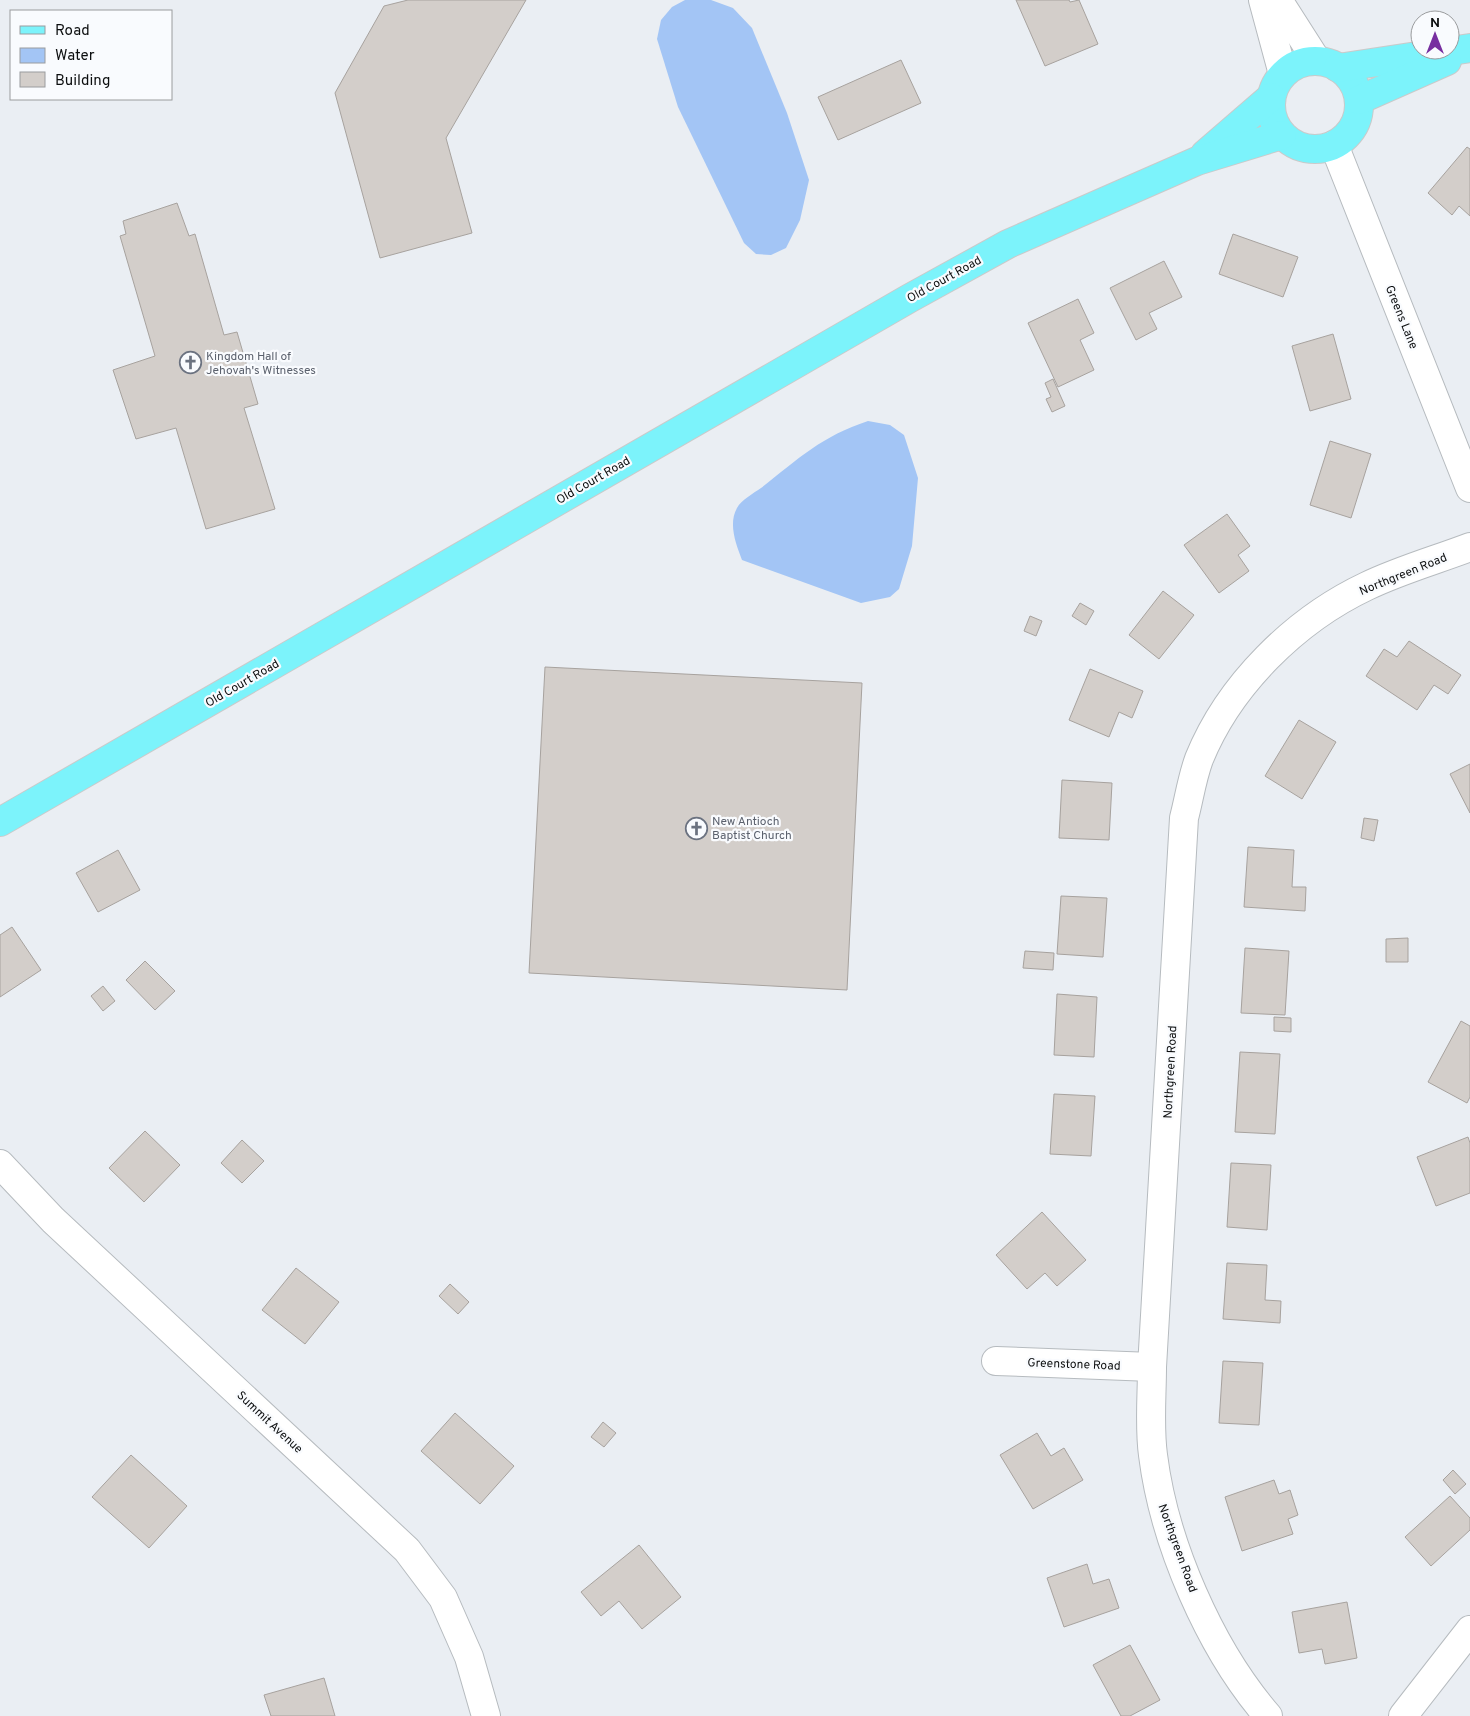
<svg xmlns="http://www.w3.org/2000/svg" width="1470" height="1716" font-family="Overpass,sans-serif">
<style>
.water{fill:#a3c5f5}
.building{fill:#d3ceca;stroke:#a7a29e}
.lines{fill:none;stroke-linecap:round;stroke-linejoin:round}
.minor-casing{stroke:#b6bbbf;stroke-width:30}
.major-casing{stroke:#cacaca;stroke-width:30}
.minor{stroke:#fff;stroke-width:28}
.major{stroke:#7cf3fb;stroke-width:28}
.labels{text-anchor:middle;stroke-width:4.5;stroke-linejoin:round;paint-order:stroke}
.street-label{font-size:12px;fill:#0c0e0f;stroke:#f9fbfe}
.worship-label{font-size:12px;fill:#5b616d;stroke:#f9fbfe;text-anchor:start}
</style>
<rect width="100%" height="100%" fill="#eaeef3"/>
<g class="water">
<path d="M 685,0 L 711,0 L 733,8 L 752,28 L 787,113 L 809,180 L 800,220 L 786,248 L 771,255 L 756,254 L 744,243 L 678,107 L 657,39 L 661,20 L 672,7 Z"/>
<path d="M 868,421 L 890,425 L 904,435 L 918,478 L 912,546 L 899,589 L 890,597 L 861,603 L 742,560 C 736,544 728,524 737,508 C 741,500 754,493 761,488 C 798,459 822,436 868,421 Z"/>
</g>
<g class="building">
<path d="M 408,0 L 526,0 L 446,138 L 472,233 L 380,258 L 335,93 L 384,6 Z"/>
<path d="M 1016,0 L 1069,0 L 1070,2 L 1079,0 L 1098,44 L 1045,66 Z"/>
<path d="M 901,60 L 921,103 L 838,140 L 818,97 Z"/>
<path d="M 1467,147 L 1470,149 L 1470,216 L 1459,206 L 1452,215 L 1428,193 Z"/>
<path d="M 177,203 L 189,236 L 195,234 L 224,335 L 237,332 L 258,404 L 244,408 L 275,509 L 206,529 L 176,428 L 136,439 L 113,370 L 155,356 L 120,236 L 126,234 L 123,221 Z"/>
<path d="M 1233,234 L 1298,257 L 1283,297 L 1219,274 Z"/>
<path d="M 1164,261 L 1182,297 L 1149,313 L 1157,329 L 1136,340 L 1110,288 Z"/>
<path d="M 1078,299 L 1094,333 L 1080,340 L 1094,370 L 1058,387 L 1028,323 Z"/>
<path d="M 1333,334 L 1351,399 L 1310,411 L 1292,346 Z"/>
<path d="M 1053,379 L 1065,406 L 1052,412 L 1046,399 L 1051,397 L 1045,383 Z"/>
<path d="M 1330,441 L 1371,454 L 1351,518 L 1310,505 Z"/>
<path d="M 1227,514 L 1250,546 L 1238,555 L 1249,571 L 1219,593 L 1184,545 Z"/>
<path d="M 1163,591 L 1194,615 L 1159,659 L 1129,635 Z"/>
<path d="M 1080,603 L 1094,611 L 1086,625 L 1072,616 Z"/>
<path d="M 1030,616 L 1042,621 L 1036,636 L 1024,631 Z"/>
<path d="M 1409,641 L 1461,675 L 1448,694 L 1434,685 L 1417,710 L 1366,676 L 1384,649 L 1397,657 Z"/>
<path d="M 545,667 L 862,683 L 847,990 L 529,973 Z"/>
<path d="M 1090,669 L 1143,691 L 1132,718 L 1119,712 L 1109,737 L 1069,720 Z"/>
<path d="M 1299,720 L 1336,742 L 1302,799 L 1265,776 Z"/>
<path d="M 1470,764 L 1470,813 L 1450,774 Z"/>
<path d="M 1062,780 L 1112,783 L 1109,840 L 1059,838 Z"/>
<path d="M 1364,818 L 1378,820 L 1374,841 L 1361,838 Z"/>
<path d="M 1248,847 L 1294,850 L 1292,887 L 1306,887 L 1305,911 L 1244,907 Z"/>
<path d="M 118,850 L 140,890 L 98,912 L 76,873 Z"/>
<path d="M 1061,896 L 1107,898 L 1103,957 L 1057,954 Z"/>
<path d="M 12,927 L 41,970 L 0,997 L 0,935 Z"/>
<path d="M 1408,938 L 1408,962 L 1386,962 L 1386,939 Z"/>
<path d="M 1245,948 L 1289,951 L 1285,1015 L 1241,1013 Z"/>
<path d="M 1025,951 L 1054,953 L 1053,970 L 1023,968 Z"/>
<path d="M 145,961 L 175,991 L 155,1010 L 126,980 Z"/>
<path d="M 103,986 L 115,1001 L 103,1011 L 91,996 Z"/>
<path d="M 1057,994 L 1097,997 L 1094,1057 L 1054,1055 Z"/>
<path d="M 1274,1017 L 1291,1018 L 1291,1032 L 1274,1031 Z"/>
<path d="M 1461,1021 L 1470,1026 L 1470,1097 L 1467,1103 L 1428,1082 Z"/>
<path d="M 1240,1052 L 1280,1054 L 1275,1134 L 1235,1132 Z"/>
<path d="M 1054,1094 L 1095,1096 L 1091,1156 L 1050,1154 Z"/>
<path d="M 145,1131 L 180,1165 L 144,1202 L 109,1168 Z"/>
<path d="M 1468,1137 L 1470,1143 L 1470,1193 L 1436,1206 L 1417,1157 Z"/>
<path d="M 242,1140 L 264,1161 L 242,1183 L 221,1163 Z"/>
<path d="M 1231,1163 L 1271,1165 L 1267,1230 L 1227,1227 Z"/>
<path d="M 1042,1212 L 1086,1260 L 1057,1286 L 1045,1273 L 1027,1289 L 996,1255 Z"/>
<path d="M 1227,1263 L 1267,1265 L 1265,1300 L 1281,1301 L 1280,1323 L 1223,1319 Z"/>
<path d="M 296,1268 L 339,1302 L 305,1344 L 262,1310 Z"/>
<path d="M 450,1284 L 469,1302 L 458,1314 L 439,1296 Z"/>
<path d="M 1223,1361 L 1263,1363 L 1259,1425 L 1219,1423 Z"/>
<path d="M 455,1413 L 514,1466 L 480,1504 L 421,1451 Z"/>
<path d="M 603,1422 L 616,1433 L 604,1447 L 591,1437 Z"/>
<path d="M 1037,1433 L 1051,1456 L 1064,1448 L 1083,1480 L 1033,1509 L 1000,1455 Z"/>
<path d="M 131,1455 L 187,1506 L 149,1548 L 92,1497 Z"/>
<path d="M 1453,1470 L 1466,1484 L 1455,1494 L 1443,1480 Z"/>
<path d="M 1274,1480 L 1279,1494 L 1290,1490 L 1298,1515 L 1288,1519 L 1293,1534 L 1242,1551 L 1225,1497 Z"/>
<path d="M 1450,1496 L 1470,1518 L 1470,1530 L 1431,1566 L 1405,1537 Z"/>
<path d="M 639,1545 L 681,1597 L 642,1629 L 619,1601 L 601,1616 L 581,1592 Z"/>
<path d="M 1087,1564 L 1093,1584 L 1109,1579 L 1119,1608 L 1064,1627 L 1047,1578 Z"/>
<path d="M 1347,1602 L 1357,1658 L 1325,1664 L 1322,1649 L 1299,1653 L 1292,1612 Z"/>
<path d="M 1130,1645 L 1160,1700 L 1130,1716 L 1121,1716 L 1093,1665 Z"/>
<path d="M 324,1678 L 335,1716 L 271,1716 L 264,1695 Z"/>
</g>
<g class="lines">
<defs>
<g id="minor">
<path d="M 1263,0 L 1283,74"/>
<path d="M 1278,0 L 1317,61"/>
<path d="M 1334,145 L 1470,488"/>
<path d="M 0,1164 L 53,1220 L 407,1550 L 443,1598 L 469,1657 L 486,1716"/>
<path d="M 996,1361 L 1152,1367"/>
<path d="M 1268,1716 C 1210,1649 1164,1543 1153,1455 C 1149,1426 1152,1396 1152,1367 L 1184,818 C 1189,799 1192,778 1199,759 C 1229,685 1295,620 1367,586 C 1400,570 1436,560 1470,547"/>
<path d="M 1403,1716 L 1470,1630"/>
</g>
<g id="major">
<circle cx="1315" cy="105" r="44"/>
<path d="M 1338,68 L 1470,48"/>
<path d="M 1359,100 L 1447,61"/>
<path d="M 1205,154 L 1271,97"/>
<path d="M 0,822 L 910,298 L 1008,244 L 1124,193 L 1197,161 L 1282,135"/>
</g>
</defs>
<use href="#minor" class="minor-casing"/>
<use href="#major" class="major-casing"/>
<use href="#minor" class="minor"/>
<use href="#major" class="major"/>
</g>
<defs>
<symbol id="church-ring" viewBox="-11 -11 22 22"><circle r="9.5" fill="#f9fbfe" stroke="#6b7280" stroke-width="1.5"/><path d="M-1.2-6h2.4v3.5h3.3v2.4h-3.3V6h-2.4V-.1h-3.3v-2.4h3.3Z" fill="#6b7280"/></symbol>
</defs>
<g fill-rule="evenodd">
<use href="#church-ring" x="178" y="350" width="25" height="25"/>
<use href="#church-ring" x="684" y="816" width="25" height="25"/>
</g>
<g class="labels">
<g class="street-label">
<text transform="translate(944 279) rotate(-29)" y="4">Old Court Road</text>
<text transform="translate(1402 317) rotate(68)" y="4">Greens Lane</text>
<text transform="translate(593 480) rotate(-30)" y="4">Old Court Road</text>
<text transform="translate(1403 574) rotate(-22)" y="4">Northgreen Road</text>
<text transform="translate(242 683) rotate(-30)" y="4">Old Court Road</text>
<text transform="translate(1170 1072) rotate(-87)" y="4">Northgreen Road</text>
<text transform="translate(1074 1364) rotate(2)" y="4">Greenstone Road</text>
<text transform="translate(270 1422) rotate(43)" y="4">Summit Avenue</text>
<text transform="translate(1178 1548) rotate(70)" y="4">Northgreen Road</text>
</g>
<g class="worship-label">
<text x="206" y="360">Kingdom Hall of<tspan x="206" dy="14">Jehovah's Witnesses</tspan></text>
<text x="712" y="825">New Antioch<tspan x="712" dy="14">Baptist Church</tspan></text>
</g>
</g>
<rect x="10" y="10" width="162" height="90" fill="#f9fbfe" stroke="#9a9c9e"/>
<rect x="20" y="26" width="25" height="8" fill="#7cf3fb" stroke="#9a9c9e"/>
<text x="55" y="35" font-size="15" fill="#0c0e0f">Road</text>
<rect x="20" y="48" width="25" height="15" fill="#a3c5f5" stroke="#9a9c9e"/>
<text x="55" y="60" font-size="15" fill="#0c0e0f">Water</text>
<rect x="20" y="72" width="25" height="15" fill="#d3ceca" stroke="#9a9c9e"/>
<text x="55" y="85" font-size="15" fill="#0c0e0f">Building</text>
<g transform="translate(1435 35)"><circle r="24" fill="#f9fbfe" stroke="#9a9c9e"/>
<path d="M0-4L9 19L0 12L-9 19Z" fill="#772ea0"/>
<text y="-8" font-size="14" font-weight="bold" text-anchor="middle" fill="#0c0e0f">N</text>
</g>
</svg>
